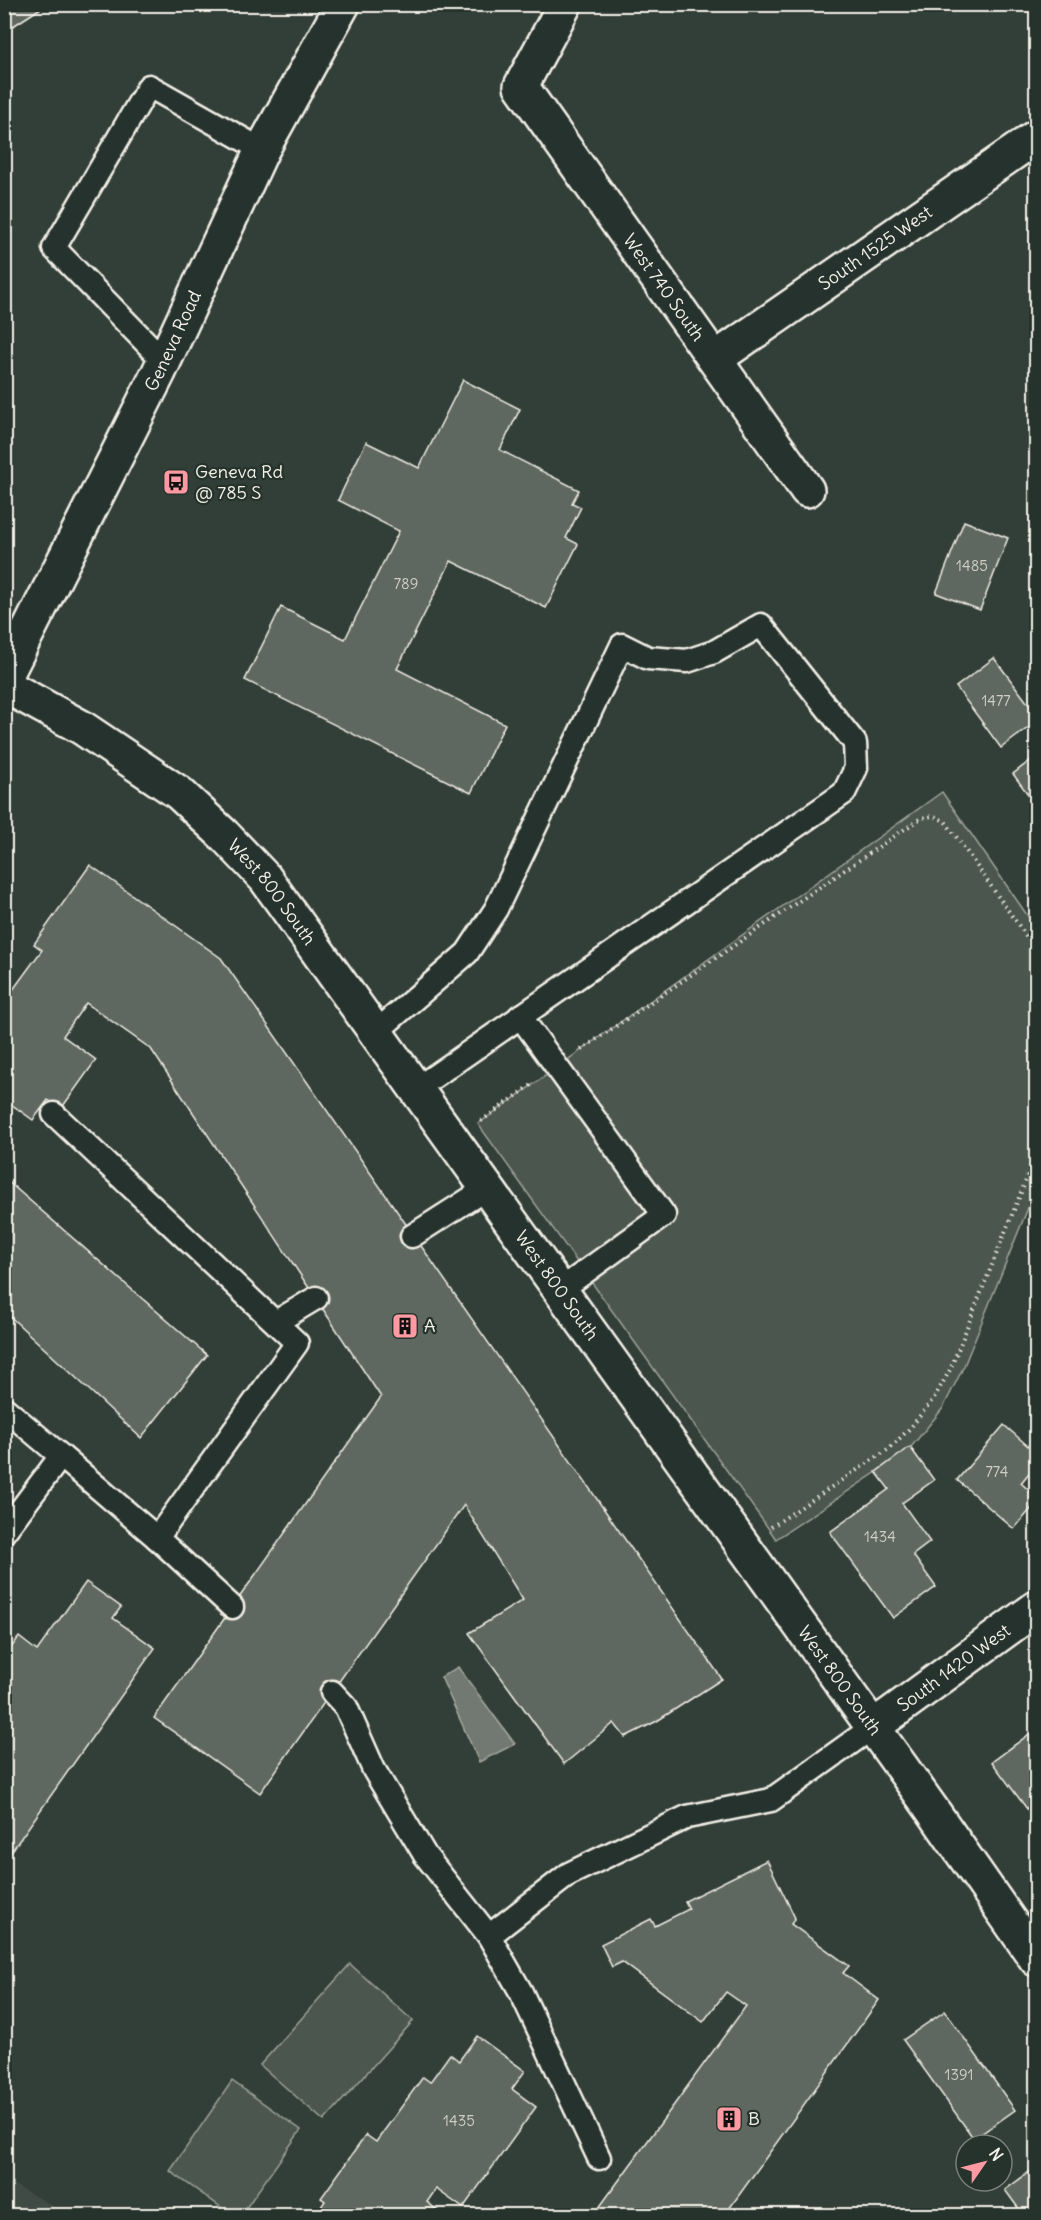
<svg xmlns="http://www.w3.org/2000/svg" width="1041" height="2220" font-family="Delius,sans-serif">
<style>
.built{fill:#404b44}
.green{fill:#4c564f;stroke:#a0a49c;stroke-width:1.5}
.water{fill:#727972;stroke:#a6a9a1;stroke-width:1.5}
.building{fill:#5f6861;stroke:#f4f1e8;stroke-width:1.5}
.lines{fill:none;stroke-linecap:round;stroke-linejoin:round}
.service-casing{stroke:#f4f1e8;stroke-width:27}
.minor-casing{stroke:#f4f1e8;stroke-width:38}
.secondary-casing{stroke:#f4f1e8;stroke-width:38}
.path{stroke:#f4f1e8;stroke-width:4;stroke-dasharray:1.5 4.5;stroke-linecap:butt}
.service{stroke:#26332d;stroke-width:22}
.minor{stroke:#26332d;stroke-width:33}
.secondary{stroke:#26332d;stroke-width:33}
.labels{text-anchor:middle;stroke-width:4.5;stroke-linejoin:round;paint-order:stroke}
.number-label{font-size:15px;fill:#cfcfc6}
.street-label{font-size:18px;fill:#f4f1e8;stroke:#26332d}
.poi-label{font-size:18px;fill:#f4f1e8;stroke:#26332d;text-anchor:start}
</style>
<rect width="100%" height="100%" fill="#323e38"/>
<filter id="ink" filterUnits="userSpaceOnUse"><feTurbulence type="fractalNoise" baseFrequency=".0167" numOctaves="2"/><feDisplacementMap in="SourceGraphic" scale="12" xChannelSelector="R" yChannelSelector="G"/><feConvolveMatrix kernelMatrix="1 2 1 2 8 2 1 2 1" color-interpolation-filters="sRGB"/></filter>
<g filter="url(#ink)">
<path class="built" d="M 5,2180 L 70,2215 L 5,2215 Z"/>
<g class="green">
<path d="M 942,792 L 1036,928 L 1036,1188 L 964,1366 L 943,1408 L 907,1452 L 776,1539 L 478,1124 Z"/>
<path d="M 350,1964 L 413,2021 L 324,2121 L 260,2065 Z"/>
<path d="M 232,2081 L 301,2130 L 241,2215 L 232,2215 L 170,2171 Z"/>
</g>
<path class="water" d="M 458,1667 L 515,1744 L 479,1762 L 441,1677 Z"/>
<g class="building">
<path d="M 4,4 L 38,4 L 41,8 L 4,32 Z"/>
<path d="M 463,380 L 520,409 L 500,450 L 579,490 L 572,503 L 581,507 L 566,538 L 578,544 L 546,608 L 451,561 L 397,669 L 505,724 L 471,793 L 245,680 L 281,607 L 345,639 L 399,531 L 338,500 L 366,442 L 419,468 Z"/>
<path d="M 964,521 L 1008,538 L 980,610 L 936,593 Z"/>
<path d="M 994,658 L 1036,714 L 1036,722 L 1001,748 L 956,687 Z"/>
<path d="M 1036,756 L 1036,805 L 1013,774 Z"/>
<path d="M 90,865 L 221,958 L 722,1679 L 657,1721 L 625,1737 L 614,1723 L 564,1764 L 469,1633 L 523,1600 L 464,1505 L 260,1793 L 154,1718 L 381,1397 L 151,1049 L 86,1003 L 63,1036 L 96,1060 L 61,1109 L 48,1100 L 33,1120 L 4,1099 L 4,1002 L 42,950 L 34,944 Z"/>
<path d="M 4,1178 L 207,1355 L 141,1438 L 4,1311 Z"/>
<path d="M 1004,1425 L 1036,1453 L 1036,1464 L 1021,1483 L 1036,1497 L 1036,1503 L 1014,1529 L 957,1480 Z"/>
<path d="M 910,1447 L 934,1480 L 902,1503 L 930,1542 L 913,1555 L 936,1587 L 893,1618 L 830,1532 L 889,1489 L 876,1472 Z"/>
<path d="M 86,1582 L 121,1607 L 113,1618 L 155,1648 L 4,1862 L 4,1687 L 10,1678 L 4,1674 L 4,1657 L 19,1637 L 37,1651 Z"/>
<path d="M 1032,1732 L 1036,1738 L 1036,1821 L 992,1762 Z"/>
<path d="M 767,1860 L 795,1918 L 791,1924 L 849,1966 L 843,1973 L 879,2000 L 724,2216 L 593,2216 L 746,2006 L 726,1992 L 703,2022 L 622,1962 L 612,1967 L 601,1944 L 651,1919 L 655,1926 L 689,1909 L 685,1901 Z"/>
<path d="M 945,2011 L 1015,2110 L 974,2139 L 903,2040 Z"/>
<path d="M 477,2036 L 525,2071 L 512,2089 L 536,2107 L 463,2208 L 436,2189 L 427,2202 L 445,2216 L 315,2216 L 325,2201 L 321,2198 L 366,2135 L 376,2142 L 423,2077 L 430,2082 L 450,2054 L 459,2061 Z"/>
<path d="M 1036,2167 L 1036,2216 L 1024,2216 L 1005,2190 Z"/>
</g>
<g class="lines">
<defs>
<g id="service">
<path d="M 164,361 L 54,248 L 149,86 L 262,150"/>
<path d="M 520,1016 L 664,1215 L 560,1290"/>
<path d="M 375,1033 L 467,953 L 496,909 L 622,645 L 648,658 L 687,661 L 714,652 L 761,625 L 855,743 L 856,768 L 844,793 L 416,1089"/>
<path d="M 54,1114 L 297,1343 L 157,1538 L 61,1456"/>
<path d="M 412,1236 L 487,1188"/>
<path d="M 276,1322 L 316,1298"/>
<path d="M 4,1408 L 61,1456 L 4,1532"/>
<path d="M 157,1538 L 232,1607"/>
<path d="M 332,1692 L 346,1707 L 374,1770 L 425,1855 L 489,1936"/>
<path d="M 599,2158 L 521,1992 L 489,1936 L 569,1874 L 687,1817 L 771,1800 L 873,1727"/>
</g>
<g id="minor">
<path id="s1" d="M 565,4 L 521,86 L 807,490"/>
<path id="s2" d="M 715,359 L 1036,137"/>
<path id="s3" d="M 4,685 L 81,727 L 179,793 L 224,835 L 265,878 L 933,1811 L 1036,1959"/>
<path id="s4" d="M 873,1727 L 1036,1608"/>
</g>
<g id="secondary">
<path id="s5" d="M 4,679 L 159,372 L 262,150 L 343,4"/>
</g>
</defs>
<use href="#service" class="service-casing"/>
<use href="#minor" class="minor-casing"/>
<use href="#secondary" class="secondary-casing"/>
<g class="path">
<path d="M 581,1050 L 921,818 L 933,816 L 945,821 L 1036,950"/>
<path d="M 481,1121 L 533,1084"/>
<path d="M 771,1527 L 889,1449 L 911,1427 L 934,1398 L 950,1370 L 1036,1155"/>
</g>
<use href="#service" class="service"/>
<use href="#minor" class="minor"/>
<use href="#secondary" class="secondary"/>
</g>
</g>
<defs>
<symbol id="bus-square" viewBox="-11 -11 22 22"><rect x="-9" y="-9" width="18" height="18" rx="4" fill="#ff9aa2" stroke="#26332d"/><path d="M-5-6H5V4H4V6H2V4H-2V6H-4V4H-5ZM-3.5-4V0h7V-4ZM-3.5 1.2v1.5H-2V1.2ZM2 1.2v1.5H3.5V1.2Z" fill="#111"/></symbol>
<symbol id="building-square" viewBox="-11 -11 22 22"><rect x="-9" y="-9" width="18" height="18" rx="4" fill="#ff9aa2" stroke="#26332d"/><path d="M-4-6H4V6H1V3H-1V6H-4ZM-2.5-4.3h1.7v1.8h-1.7ZM.8-4.3h1.7v1.8H.8ZM-2.5-1h1.7V.8h-1.7ZM.8-1h1.7V.8H.8Z" fill="#111"/></symbol>
</defs>
<g fill-rule="evenodd">
<use href="#bus-square" x="161" y="467" width="30" height="30"/>
<use href="#building-square" x="390" y="1311" width="30" height="30"/>
<use href="#building-square" x="714" y="2104" width="30" height="30"/>
</g>
<g class="labels">
<g class="number-label">
<text x="972" y="571">1485</text>
<text x="406" y="589">789</text>
<text x="996" y="706">1477</text>
<text x="997" y="1477">774</text>
<text x="880" y="1542">1434</text>
<text x="959" y="2080">1391</text>
<text x="459" y="2126">1435</text>
</g>
<g class="street-label">
<text dy="6" stroke="none"><textPath href="#s2" startOffset="195">South 1525 West</textPath></text>
<text dy="6" stroke="none"><textPath href="#s1" startOffset="340">West 740 South</textPath></text>
<text dy="6" stroke="none"><textPath href="#s5" startOffset="378">Geneva Road</textPath></text>
<text dy="6" stroke="none"><textPath href="#s3" startOffset="342">West 800 South</textPath></text>
<text dy="6" stroke="none"><textPath href="#s3" startOffset="828">West 800 South</textPath></text>
<text dy="6" stroke="none"><textPath href="#s4" startOffset="100">South 1420 West</textPath></text>
<text dy="6" stroke="none"><textPath href="#s3" startOffset="1314">West 800 South</textPath></text>
</g>
<g class="poi-label">
<text x="195" y="478">Geneva Rd<tspan x="195" dy="21">@ 785 S</tspan></text>
<text x="424" y="1332">A</text>
<text x="748" y="2125">B</text>
</g>
</g>
<rect width="1041" height="2220" fill="none" stroke="#26332d" stroke-width="24"/>
<rect x="12" y="12" width="1017" height="2196" fill="none" stroke="#f4f1e8" stroke-width="2" filter="url(#ink)"/>
<g transform="translate(984 2163) rotate(55)"><circle r="28" fill="#26332d" stroke="#787f78" stroke-width="1.5"/>
<path d="M0-4.5L10 22L0 15L-10 22Z" fill="#ff9aa2"/>
<text y="-9" font-size="16" font-weight="bold" text-anchor="middle" fill="#f4f1e8">N</text>
</g>
</svg>
